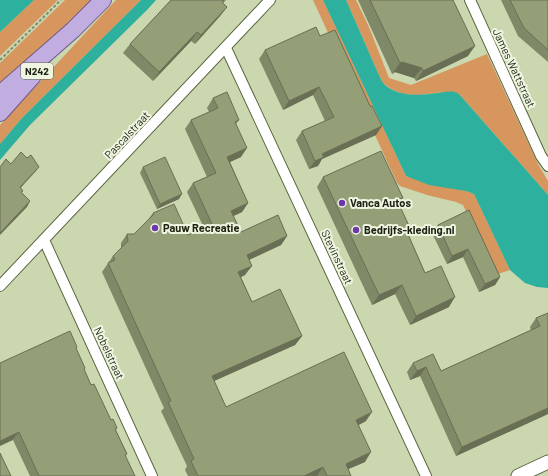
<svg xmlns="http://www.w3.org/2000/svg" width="548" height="476" font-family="Barlow,sans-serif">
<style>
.green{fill:#d6965d}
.water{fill:#2db09e}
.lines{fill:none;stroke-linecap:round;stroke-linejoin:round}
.minor-casing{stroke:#5b6641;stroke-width:12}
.tertiary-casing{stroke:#5b6641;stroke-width:15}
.primary-casing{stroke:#6d588a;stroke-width:18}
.path{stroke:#828b6d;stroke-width:2;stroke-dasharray:3 2;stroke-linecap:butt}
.minor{stroke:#fff;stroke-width:10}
.tertiary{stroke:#fff;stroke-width:13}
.primary{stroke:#c1ade0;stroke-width:16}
.wall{fill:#7f8967}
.shaded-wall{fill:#686f54}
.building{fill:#949f78;stroke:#686f54}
.poi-dot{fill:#6e36ac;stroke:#eef5e0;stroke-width:1.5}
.labels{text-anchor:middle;stroke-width:4;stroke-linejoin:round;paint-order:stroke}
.shield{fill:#eef5e0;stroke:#5b6150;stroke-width:1}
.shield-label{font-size:10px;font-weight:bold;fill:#1c2112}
.street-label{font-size:11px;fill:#1c2112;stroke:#eef5e0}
.poi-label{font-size:11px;font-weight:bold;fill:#1c2112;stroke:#eef5e0;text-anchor:start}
</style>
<rect width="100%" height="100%" fill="#cbd7af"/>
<g class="green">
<path d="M 34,0 L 58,0 L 0,56 L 0,32 Z"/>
<path d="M 65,0 L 92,0 L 0,88 L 0,63 Z"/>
<path d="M 116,0 L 141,0 L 22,118 L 0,144 L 0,125 Z"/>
<path d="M 313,0 L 323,0 L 406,176 L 466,191 L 474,194 L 510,270 L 495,275 L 463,205 L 456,202 L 427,195 L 400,186 L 397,183 Z"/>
<path d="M 346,0 L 356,0 L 369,27 L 389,78 L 411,85 L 487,54 L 538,164 L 548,181 L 548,195 L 459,94 L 446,92 L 417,95 L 403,94 L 391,89 L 383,83 L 378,73 Z"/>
</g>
<g class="water">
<path d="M 0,0 L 34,0 L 0,32 Z"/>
<path d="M 141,0 L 156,0 L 147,10 L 30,125 L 0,160 L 0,144 L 22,118 Z"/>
<path d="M 323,0 L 346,0 L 378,73 C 380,76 381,81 384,84 C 399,98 420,95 438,93 C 445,92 453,90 459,94 L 548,195 L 548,288 L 537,287 L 525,283 L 510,270 L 474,194 L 466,191 L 429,185 L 406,176 Z"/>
</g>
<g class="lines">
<defs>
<g id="minor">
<path d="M 470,0 L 541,156 L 548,166"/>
<path d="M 226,48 L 426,476"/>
<path d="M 44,240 L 152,476"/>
<path d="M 0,286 L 270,0"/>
</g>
<path id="tertiary" d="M 518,476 L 548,462"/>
<g id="primary">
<path d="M 0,94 L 73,30 L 103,0"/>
<path d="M 0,113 L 33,76"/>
</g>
</defs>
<use href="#minor" class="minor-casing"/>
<use href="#tertiary" class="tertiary-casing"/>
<use href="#primary" class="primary-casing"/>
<path class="path" d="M 0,60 L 61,0"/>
<use href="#minor" class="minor"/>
<use href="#tertiary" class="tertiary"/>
<use href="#primary" class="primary"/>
</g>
<g class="wall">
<path d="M 171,0 L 226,0 L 223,3 L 227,7 L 220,16 L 195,44 L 191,41 L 153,81 L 123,53 L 130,44 Z"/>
<path d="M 358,0 L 453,0 L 468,56 L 416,81 L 414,78 L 395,72 L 392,74 Z"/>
<path d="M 501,0 L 548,0 L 548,62 L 518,36 Z"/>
<path d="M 320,36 L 370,106 L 382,126 L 376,135 L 322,159 L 318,166 L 309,169 L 296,140 L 302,131 L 325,121 L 313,95 L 283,110 L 259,59 L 265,50 Z"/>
<path d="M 213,98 L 239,120 L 236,124 L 241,157 L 230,162 L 248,203 L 242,212 L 233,216 L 241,232 L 287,236 L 281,245 L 249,260 L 245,275 L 241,277 L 252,302 L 302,336 L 295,345 L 214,381 L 226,407 L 366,421 L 359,425 L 365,462 L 348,469 L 351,476 L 188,476 L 185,470 L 187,466 L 161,411 L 164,408 L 102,272 L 113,256 L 121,248 L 121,243 L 127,234 L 134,234 L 147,221 L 153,213 L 188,235 L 204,228 L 187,192 L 193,183 L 207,177 L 185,129 L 191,120 L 209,112 L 207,108 Z"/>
<path d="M 143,167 L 179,199 L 157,209 L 140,173 Z"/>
<path d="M 323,177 L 403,198 L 399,204 L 408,234 L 425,273 L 449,307 L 410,325 L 395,294 L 372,305 L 317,187 Z"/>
<path d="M 469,210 L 500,277 L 495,285 L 479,292 L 463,257 L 447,264 L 432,233 L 438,225 Z"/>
<path d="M 548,313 L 548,414 L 456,456 L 420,376 L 410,380 L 407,372 L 413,363 L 441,371 L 531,330 L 530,327 L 536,318 Z"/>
<path d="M 76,349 L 85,368 L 84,370 L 91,385 L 111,420 L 117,428 L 116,430 L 127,454 L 125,456 L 135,476 L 30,476 L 13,440 Z"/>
</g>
<g class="shaded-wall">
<path d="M 227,7 L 220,16 L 195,44 L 201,35 Z"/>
<path d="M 197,32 L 191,41 L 153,81 L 159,72 Z"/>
<path d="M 475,46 L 468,56 L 416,81 L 423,71 Z"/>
<path d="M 402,62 L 422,68 L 414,78 L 395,72 L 392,74 L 400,63 Z"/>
<path d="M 319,87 L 313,95 L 283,110 L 289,101 Z"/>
<path d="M 382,126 L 376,135 L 322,159 L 318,166 L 309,169 L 315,161 L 322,154 Z"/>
<path d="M 247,148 L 241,157 L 221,166 L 227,157 Z"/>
<path d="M 39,167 L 35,172 L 16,193 L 20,187 Z"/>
<path d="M 182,194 L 179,199 L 157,209 L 160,204 Z"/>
<path d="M 403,198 L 396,207 L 397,200 Z"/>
<path d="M 30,201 L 27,207 L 0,235 L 0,233 Z"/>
<path d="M 248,203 L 242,212 L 225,220 L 231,211 Z"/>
<path d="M 287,236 L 281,245 L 240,264 L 247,255 Z"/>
<path d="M 468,249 L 463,257 L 447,264 L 452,256 Z"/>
<path d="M 252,266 L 245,275 L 232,281 L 238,272 Z"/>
<path d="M 500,277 L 495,285 L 479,292 L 485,284 Z"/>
<path d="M 402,285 L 395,294 L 372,305 L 379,295 Z"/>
<path d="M 455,297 L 449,307 L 410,325 L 416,316 Z"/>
<path d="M 302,336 L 295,345 L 205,385 L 212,376 Z"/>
<path d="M 426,367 L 420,376 L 410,380 L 417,371 Z"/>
<path d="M 548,408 L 548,414 L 456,456 L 462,447 Z"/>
<path d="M 372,412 L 366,421 L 350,429 L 356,420 Z"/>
<path d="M 19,432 L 13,440 L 0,446 L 0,441 Z"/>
<path d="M 371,452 L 365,462 L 339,473 L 346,464 Z"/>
<path d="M 323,467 L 317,476 L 304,476 Z"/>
</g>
<g class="building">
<path d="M 171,0 L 224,0 L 222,2 L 227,7 L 201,35 L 197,32 L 159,72 L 130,44 Z"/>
<path d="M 370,0 L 453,0 L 475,46 L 423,71 L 422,68 L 402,62 L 400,63 Z"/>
<path d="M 510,0 L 548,0 L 548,50 L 524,28 Z"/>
<path d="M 316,27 L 320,36 L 335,30 L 370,106 L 372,106 L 382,126 L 322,154 L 324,157 L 315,161 L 302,131 L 334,117 L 319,87 L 289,101 L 265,50 Z"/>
<path d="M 227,92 L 239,120 L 235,122 L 247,148 L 227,157 L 248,203 L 231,211 L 241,232 L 278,215 L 287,236 L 247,255 L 252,266 L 238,272 L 252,302 L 280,289 L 302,336 L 212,376 L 226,407 L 344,352 L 372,412 L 356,420 L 371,452 L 346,464 L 351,476 L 327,476 L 323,467 L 304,476 L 198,476 L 191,461 L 194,459 L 168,402 L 171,401 L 108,263 L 115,260 L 113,256 L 128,241 L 127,234 L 134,234 L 154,214 L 153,213 L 174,204 L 188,235 L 212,224 L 193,183 L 216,173 L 191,120 L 218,108 L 213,98 Z"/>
<path d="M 381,151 L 403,198 L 397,200 L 411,230 L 407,232 L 425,273 L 441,266 L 455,297 L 416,316 L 402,285 L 379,295 L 323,177 Z"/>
<path d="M 21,152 L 27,158 L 31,155 L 39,167 L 20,187 L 23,191 L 21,192 L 30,201 L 0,233 L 0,167 L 6,159 L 11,164 Z"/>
<path d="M 165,157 L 182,194 L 160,204 L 143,167 Z"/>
<path d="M 469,210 L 500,277 L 485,284 L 468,249 L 452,256 L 438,225 Z"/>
<path d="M 548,313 L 548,408 L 462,447 L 426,367 L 417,371 L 413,363 L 433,354 L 441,371 L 540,326 L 536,318 Z"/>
<path d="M 70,331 L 77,347 L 76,348 L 85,368 L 84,369 L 91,385 L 94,384 L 111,420 L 113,419 L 117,428 L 115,429 L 127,454 L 125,455 L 135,476 L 39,476 L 19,432 L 0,441 L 0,363 Z"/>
<path d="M 0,453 L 11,476 L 0,476 Z"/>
</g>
<g class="poi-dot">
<circle cx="342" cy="203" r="4"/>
<circle cx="155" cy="228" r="4"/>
<circle cx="356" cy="230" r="4"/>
</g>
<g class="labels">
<rect class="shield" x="21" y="63" width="32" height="16" rx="3"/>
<g class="shield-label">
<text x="37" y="75">N242</text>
</g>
<g class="street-label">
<text transform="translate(514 68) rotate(65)" y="4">James Wattstraat</text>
<text transform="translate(127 135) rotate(-47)" y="4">Pascalstraat</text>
<text transform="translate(337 257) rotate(65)" y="4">Stevinstraat</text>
<text transform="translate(109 353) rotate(65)" y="4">Nobelstraat</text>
</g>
<g class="poi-label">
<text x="350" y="207">Vanca Autos</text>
<text x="163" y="232">Pauw Recreatie</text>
<text x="364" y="234">Bedrijfs-kleding.nl</text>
</g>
</g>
</svg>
